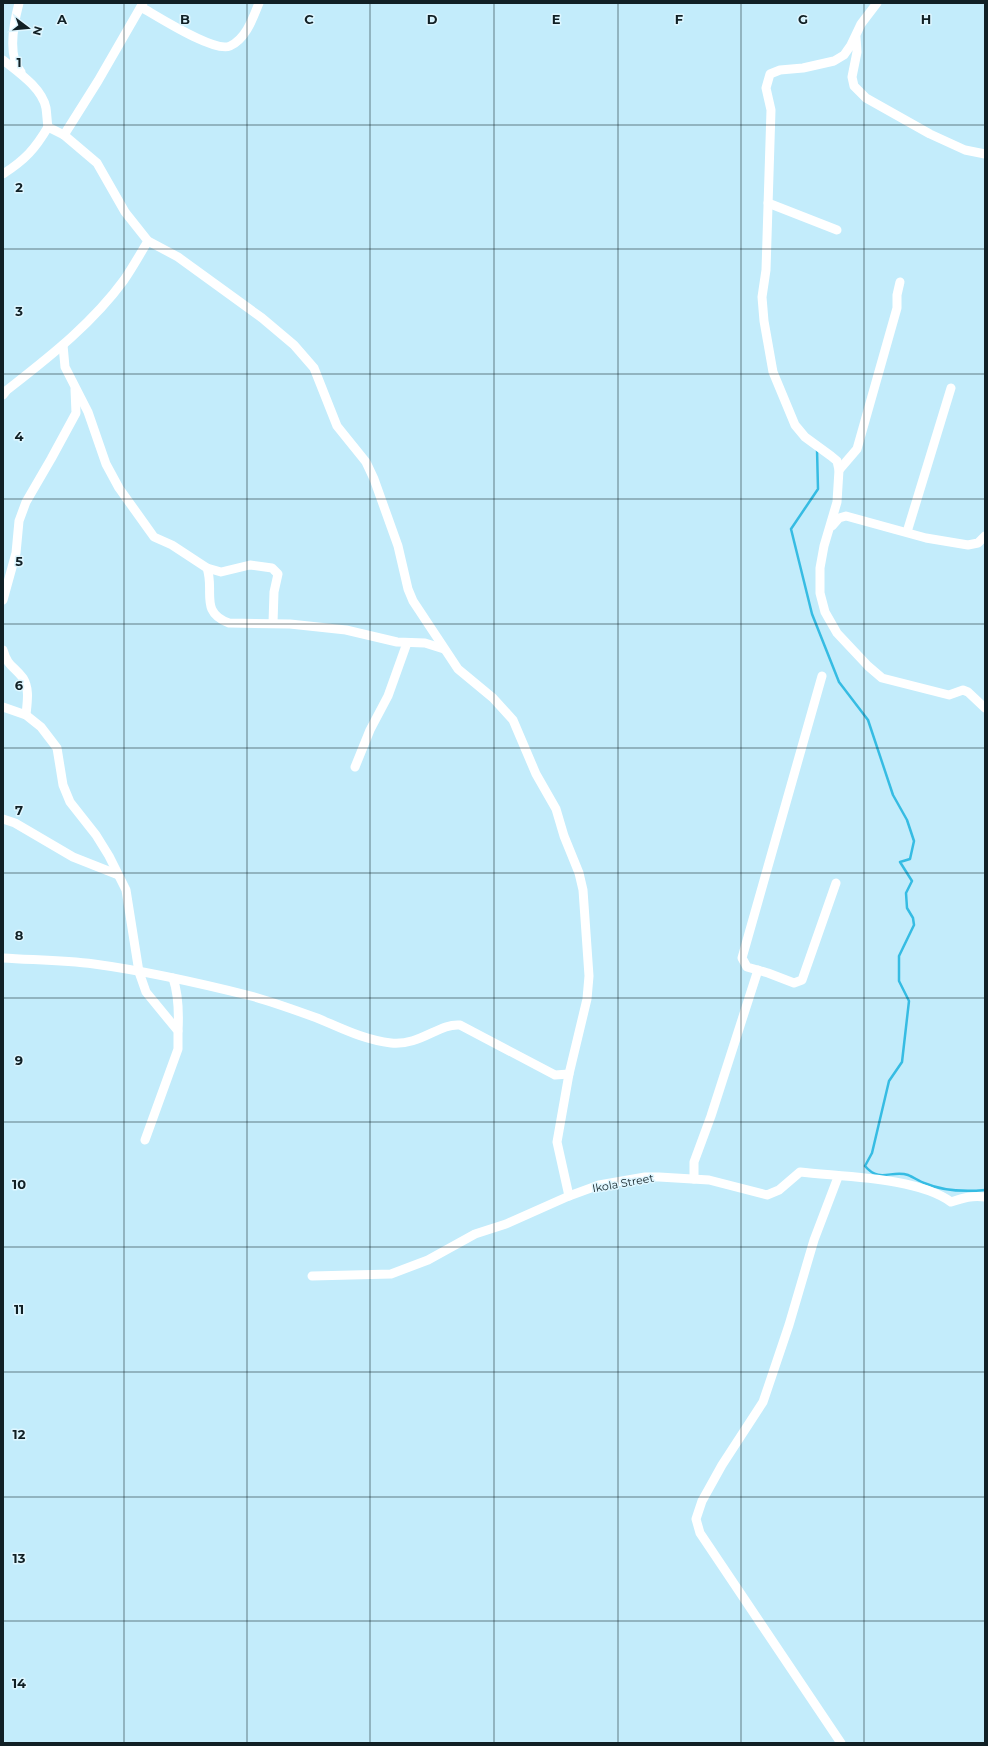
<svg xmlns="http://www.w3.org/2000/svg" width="988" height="1746" font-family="Montserrat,sans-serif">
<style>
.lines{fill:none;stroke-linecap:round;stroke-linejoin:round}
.stream{stroke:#36bce3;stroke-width:2.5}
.minor{stroke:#fff;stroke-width:9}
.grid{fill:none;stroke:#112025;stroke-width:1;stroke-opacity:0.55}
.labels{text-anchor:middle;stroke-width:3;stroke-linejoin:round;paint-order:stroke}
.street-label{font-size:11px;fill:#112025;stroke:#def6ff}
.grid-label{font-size:13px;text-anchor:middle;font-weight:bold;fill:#112025;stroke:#def6ff;stroke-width:3;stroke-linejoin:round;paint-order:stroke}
</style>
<rect width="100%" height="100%" fill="#c3ecfb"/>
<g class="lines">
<path class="stream" d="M 817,449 L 818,489 L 791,529 L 812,614 L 839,682 L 868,720 L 893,795 L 907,820 L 914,841 L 910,859 L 900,862 L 912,881 L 906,893 L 907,908 L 913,918 L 914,925 L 899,956 L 899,981 L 909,1001 L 902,1062 L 889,1081 L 872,1153 L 865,1166 C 880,1184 892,1169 908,1175 C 913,1177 919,1181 924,1183 C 943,1191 964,1192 985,1190"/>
<g class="minor">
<path d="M 19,3 C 14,22 7,56 21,72"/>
<path d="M 143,3 L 98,81 L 64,135 L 97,163 L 125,212 L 148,241 L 178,257 L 262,318 L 294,345 L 314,368 L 337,426 L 366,462 L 374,479 L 398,546 L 408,589 L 413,601 L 458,669 L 493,698 L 513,720 L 536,774 L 556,809 L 564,836 L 579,873 L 583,890 L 589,976 L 587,999 L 569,1074 L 557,1142 L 569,1196"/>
<path d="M 877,3 L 861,24 L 851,45 L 844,55 L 834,61 L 803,68 L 780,70 L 770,74 L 766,88 L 771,110 L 766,270 L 762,297 L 764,321 L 773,372 L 795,425 L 805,437 L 831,456 L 837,461 L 839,470 L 837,502 L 824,546 L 820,568 L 820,593 L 825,612 L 837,633 L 868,666 L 882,678 L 949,695 L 963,690 L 968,692 L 985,708"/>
<path d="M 141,7 C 157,16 214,53 230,46 C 246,39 253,18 259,3"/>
<path d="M 856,37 L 857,52 L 852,77 L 854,86 L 866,98 L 930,134 L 965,150 L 985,154"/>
<path d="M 3,60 C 18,72 42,88 46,108 C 47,115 47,121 48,127 L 64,135"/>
<path d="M 3,174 C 25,160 35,149 48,127"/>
<path d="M 768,203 L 837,230"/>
<path d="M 63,345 L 65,367 L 88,412 L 106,464 L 119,488 L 154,537 L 172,545 L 207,568 C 215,591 199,612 229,623 L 290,624 L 346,630 L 397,642 L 425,643 L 444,649"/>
<path d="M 3,395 L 7,390 C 49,357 92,324 124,280 C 133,267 140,254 148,241"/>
<path d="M 839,470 L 857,449 L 897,308 L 897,295 L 900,282"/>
<path d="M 832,526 L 839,518 L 846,516 L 926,538 L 968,545 L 978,543 L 985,536"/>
<path d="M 907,532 L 951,388"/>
<path d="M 207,568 L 221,572 L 250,565 L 272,568 L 278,574 L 274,592 L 273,623"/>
<path d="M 3,600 L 16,553 L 19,521 L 26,502 L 51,459 L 76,413 L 75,389"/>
<path d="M 3,650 C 8,667 13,665 23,678 C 30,689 27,703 26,715"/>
<path d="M 822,676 L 742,958 L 747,967 L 768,973 L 794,983 L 802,980 L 836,883"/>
<path d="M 3,707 L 26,715 L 41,727 L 57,748 L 63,785 L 70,802 L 96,835 L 109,856 L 126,890 L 139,972 L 146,992 L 178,1031 L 178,1049 L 145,1140"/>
<path d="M 355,767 L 370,730 L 388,696 L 407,643"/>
<path d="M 3,819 L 15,823 L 73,857 L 116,874"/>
<path d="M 3,958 C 33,960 63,960 94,964 C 146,971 199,983 251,996 C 273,1002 295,1010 317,1018 C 341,1028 364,1040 391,1043 C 420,1046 439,1023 460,1025 L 555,1075 L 569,1074"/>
<path d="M 173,978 C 179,996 179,1013 178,1031"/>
<path d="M 838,1177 L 814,1240 L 789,1325 L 763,1402 L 722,1465 L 702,1501 L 696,1519 L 700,1533 L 841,1743"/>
<path d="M 694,1179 L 694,1162 L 711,1116 L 758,970"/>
<path d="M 312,1276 L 391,1274 L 428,1260 L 475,1234 L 506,1224 L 569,1196 L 599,1185 L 645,1177 L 659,1177 L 709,1180 L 767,1195 L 779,1190 L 800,1172 C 842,1177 917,1177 951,1202 C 963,1198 973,1195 985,1197"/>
</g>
</g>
<path class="grid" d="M 124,3 L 124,1743M 247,3 L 247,1743M 370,3 L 370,1743M 494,3 L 494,1743M 618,3 L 618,1743M 741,3 L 741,1743M 864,3 L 864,1743M 3,125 L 985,125M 3,249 L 985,249M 3,374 L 985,374M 3,499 L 985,499M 3,624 L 985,624M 3,748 L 985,748M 3,873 L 985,873M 3,998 L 985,998M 3,1122 L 985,1122M 3,1247 L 985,1247M 3,1372 L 985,1372M 3,1497 L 985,1497M 3,1621 L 985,1621"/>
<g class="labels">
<g class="street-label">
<text transform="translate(623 1183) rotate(-10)" y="4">Ikola Street</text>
</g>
</g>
<g class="grid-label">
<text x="62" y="24">A</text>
<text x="185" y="24">B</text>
<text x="309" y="24">C</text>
<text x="432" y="24">D</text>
<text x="556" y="24">E</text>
<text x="679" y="24">F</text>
<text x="803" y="24">G</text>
<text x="926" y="24">H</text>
<text x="19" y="67">1</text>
<text x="19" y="192">2</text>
<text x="19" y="316">3</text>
<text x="19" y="441">4</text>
<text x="19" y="566">5</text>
<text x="19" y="690">6</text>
<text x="19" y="815">7</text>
<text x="19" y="940">8</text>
<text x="19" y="1065">9</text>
<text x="19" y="1189">10</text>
<text x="19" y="1314">11</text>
<text x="19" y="1439">12</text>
<text x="19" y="1563">13</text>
<text x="19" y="1688">14</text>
</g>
<rect width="988" height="1746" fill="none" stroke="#112025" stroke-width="8"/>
<g transform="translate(28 28) rotate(106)" stroke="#def6ff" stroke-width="3" paint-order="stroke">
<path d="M0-3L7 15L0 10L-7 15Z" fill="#112025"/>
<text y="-6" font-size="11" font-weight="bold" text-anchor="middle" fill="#112025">N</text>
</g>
</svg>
